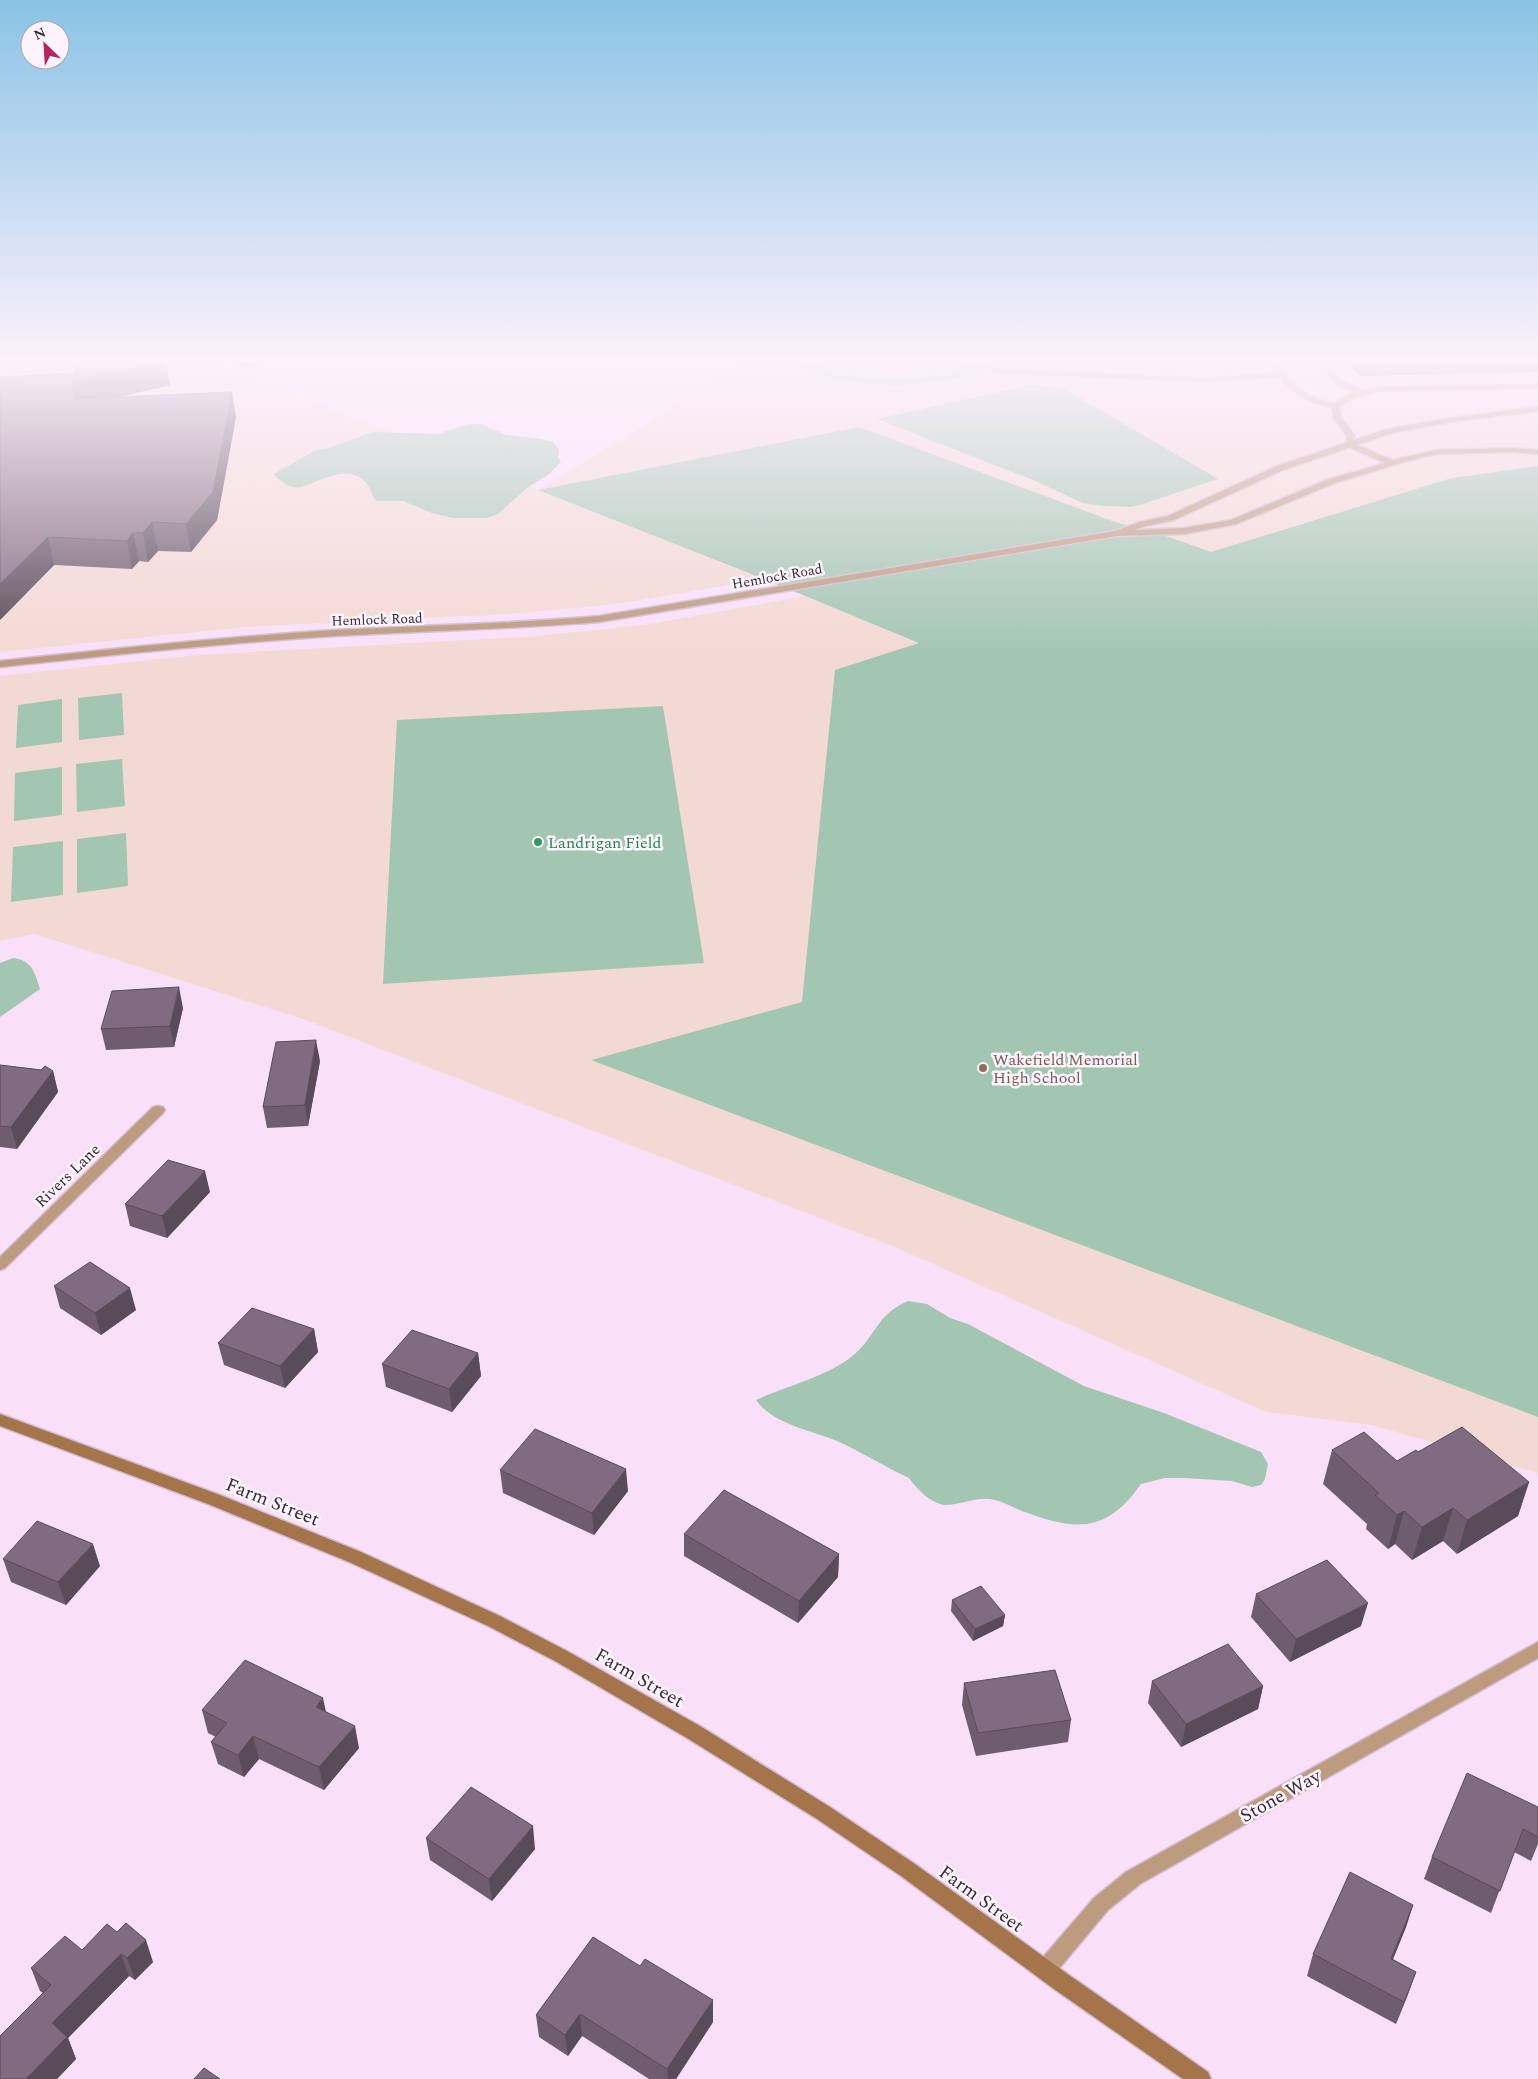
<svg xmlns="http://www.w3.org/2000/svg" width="1538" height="2079" font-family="Spectral,serif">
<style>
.education{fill:#f3d9d3}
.green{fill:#a3c6b2}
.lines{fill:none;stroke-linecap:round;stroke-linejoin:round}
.service-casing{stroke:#d2bcd1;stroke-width:3}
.minor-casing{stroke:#d2bcd1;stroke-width:3}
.secondary-casing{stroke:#d2bcd1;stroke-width:3}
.service{fill:#bc9b7f;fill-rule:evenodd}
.minor{fill:#bc9b7f;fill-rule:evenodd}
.secondary{fill:#a4744a;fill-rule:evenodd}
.wall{fill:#6f5c6e}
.shaded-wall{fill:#5a4b5a}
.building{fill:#816b80;stroke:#5a4b5a}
.leisure-dot{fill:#2e9e5b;stroke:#fdf3fc;stroke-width:2}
.education-dot{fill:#8d6e63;stroke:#fdf3fc;stroke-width:2}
.labels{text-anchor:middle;stroke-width:5;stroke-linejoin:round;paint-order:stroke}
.far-street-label{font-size:14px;fill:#362d36;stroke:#fdf3fc}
.leisure-label{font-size:16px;fill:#27864d;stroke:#fdf3fc;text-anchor:start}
.education-label{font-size:16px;fill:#785e54;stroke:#fdf3fc;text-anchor:start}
.street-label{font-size:16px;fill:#362d36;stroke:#fdf3fc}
.near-street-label{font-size:19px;fill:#362d36;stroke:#fdf3fc}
</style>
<rect width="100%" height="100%" fill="#f9e0f8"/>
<g class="education">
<path d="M 0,362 L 213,362 L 538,490 L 661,415 L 709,380 L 742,362 L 1538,362 L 1538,674 L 1169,537 L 1115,522 L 539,490 L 764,579 L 622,603 L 576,608 L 505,614 L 244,627 L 0,652 Z"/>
<path d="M 805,596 L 1019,684 L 1538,921 L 1538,1473 L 1372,1425 L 1266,1412 L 895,1247 L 303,1019 L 35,934 L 0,941 L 0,676 L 197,655 L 525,637 L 607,629 L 650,624 Z"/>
</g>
<g class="green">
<path d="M 795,362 L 811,362 L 828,370 L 855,376 L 894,379 L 939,375 L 977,362 L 998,362 C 984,367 969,374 955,378 C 911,389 833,389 795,362 Z"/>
<path d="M 1030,385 L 1063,388 L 1218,479 L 1143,504 L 1131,507 L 1103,506 L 1083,503 L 1033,480 L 877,419 Z"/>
<path d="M 469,424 L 482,424 L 506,435 L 543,439 L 553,442 L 559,450 L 558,457 L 561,462 L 548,475 L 528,487 L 498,514 L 487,518 L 454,518 L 432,513 L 403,501 L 376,501 C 372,496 371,489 367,484 C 348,461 321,482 301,487 C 293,490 278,481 274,474 L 314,451 L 328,448 L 373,432 L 438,434 Z"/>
<path d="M 859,427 L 1115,522 L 1169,537 L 1211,552 L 1452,478 L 1538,466 L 1538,1417 L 591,1060 L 802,1002 L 835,670 L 919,643 L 764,579 L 538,490 Z"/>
<path d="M 122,693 L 124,735 L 79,740 L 78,698 Z"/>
<path d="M 62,699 L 62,742 L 16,748 L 18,705 Z"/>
<path d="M 663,706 L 704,963 L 383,984 L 397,720 Z"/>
<path d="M 122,759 L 125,806 L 77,812 L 76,764 Z"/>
<path d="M 62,767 L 62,815 L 14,821 L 15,773 Z"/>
<path d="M 126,833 L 128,886 L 77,893 L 77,839 Z"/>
<path d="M 63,841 L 63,895 L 11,902 L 13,847 Z"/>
<path d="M 13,958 C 32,960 35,973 40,989 L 0,1017 L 0,963 Z"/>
<path d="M 908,1301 L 927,1304 L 950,1318 L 968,1324 L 1084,1386 L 1164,1413 L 1261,1452 L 1268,1464 L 1265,1479 L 1261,1485 L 1252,1487 L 1232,1481 L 1184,1478 L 1165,1478 L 1141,1484 C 1106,1535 1073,1530 1022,1511 C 1012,1507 1000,1500 990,1499 C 976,1497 955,1506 945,1505 C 930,1503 917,1489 909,1478 C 885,1467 862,1452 837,1441 C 811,1430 774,1425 756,1400 C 786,1386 826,1377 851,1357 C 876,1338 875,1315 908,1301 Z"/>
</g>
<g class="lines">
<defs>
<path id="service" d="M 1268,362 L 1275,362 C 1294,386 1305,397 1335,404 L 1338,400 L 1355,392 L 1336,385 L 1326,372 L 1330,370 L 1342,381 L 1363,390 L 1379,387 L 1538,384 L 1538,388 L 1379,391 C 1364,395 1349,397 1339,409 L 1342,419 L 1355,436 L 1353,443 L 1392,460 L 1437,450 L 1514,448 L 1538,450 L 1538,454 L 1514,452 L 1437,454 L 1407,461 L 1335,483 L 1236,524 L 1184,534 L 1117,536 L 1114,535 L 1114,531 L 1184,528 L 1231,520 L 1329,479 L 1385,463 L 1346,446 L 1347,436 L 1334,419 L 1332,408 C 1310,402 1294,395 1280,377 L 1203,382 L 984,372 L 980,370 L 984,368 L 1203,378 L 1277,373 Z"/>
<g id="minor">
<path d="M 1538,407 L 1538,411 L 1451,422 L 1392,433 L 1283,470 L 1174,520 L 1145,526 L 1117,536 L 599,622 C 511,629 423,631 335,636 C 223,643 112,655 0,667 L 0,661 C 112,649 223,637 335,630 C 423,625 511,624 599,616 L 1115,531 L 1140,522 L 1168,516 L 1277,466 L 1387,429 L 1451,418 Z"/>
<path d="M 158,1106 L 163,1107 L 165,1110 L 163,1113 L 5,1268 L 0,1270 L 0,1257 L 153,1107 Z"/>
<path d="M 1538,1642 L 1538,1658 L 1140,1884 L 1108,1910 L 1052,1977 L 1045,1980 L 1038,1977 L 1035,1970 L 1038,1963 L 1094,1898 L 1126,1872 Z"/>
</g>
<path id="secondary" d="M 0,1414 L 220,1495 L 361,1552 L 500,1616 L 567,1651 L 700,1726 L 830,1807 L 915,1864 L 1069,1975 L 1208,2072 L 1211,2079 L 1183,2079 L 1054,1989 L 901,1876 L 817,1819 L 687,1738 L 555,1661 L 488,1626 L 349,1562 L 208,1504 L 0,1426 Z"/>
</defs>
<use href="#service" class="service-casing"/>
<use href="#minor" class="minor-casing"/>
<use href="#secondary" class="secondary-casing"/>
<use href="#service" class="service"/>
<use href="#minor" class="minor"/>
<use href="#secondary" class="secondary"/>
</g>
<g class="wall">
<path d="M 231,362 L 265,362 L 245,368 Z"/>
<path d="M 1309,362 L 1538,362 L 1538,372 L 1360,376 L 1349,363 L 1310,364 Z"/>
<path d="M 71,375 L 170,385 L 117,397 L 236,417 L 217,520 L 191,552 L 158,551 L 148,562 L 139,561 L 132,569 L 54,565 L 0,620 Z"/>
<path d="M 183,1008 L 174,1047 L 106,1050 L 101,1029 Z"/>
<path d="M 320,1061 L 308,1126 L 267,1128 L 263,1107 Z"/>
<path d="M 0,1065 L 53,1071 L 58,1092 L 17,1149 L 0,1147 Z"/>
<path d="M 210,1192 L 167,1238 L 130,1226 L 125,1204 Z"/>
<path d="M 54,1286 L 136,1310 L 101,1335 L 60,1308 Z"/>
<path d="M 314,1329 L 318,1352 L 285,1388 L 224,1365 L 218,1343 Z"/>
<path d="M 478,1353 L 481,1376 L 452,1412 L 386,1387 L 382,1364 Z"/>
<path d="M 1332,1450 L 1397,1461 L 1418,1452 L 1529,1482 L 1518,1516 L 1457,1554 L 1443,1541 L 1412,1560 L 1395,1544 L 1388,1549 L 1366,1529 L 1367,1524 L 1323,1484 Z"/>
<path d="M 500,1470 L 628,1491 L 594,1535 L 503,1493 Z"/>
<path d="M 684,1534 L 839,1554 L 838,1577 L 798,1623 L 684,1556 Z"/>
<path d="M 3,1559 L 100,1566 L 66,1605 L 11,1582 Z"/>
<path d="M 1256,1594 L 1361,1626 L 1290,1662 L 1251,1617 Z"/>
<path d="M 952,1600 L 1005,1615 L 1003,1626 L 973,1641 L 951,1611 Z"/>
<path d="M 1152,1681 L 1263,1686 L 1258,1709 L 1181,1747 L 1148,1703 Z"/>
<path d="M 964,1683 L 1071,1720 L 1068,1742 L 976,1756 L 962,1705 Z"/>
<path d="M 202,1710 L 326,1712 L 359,1748 L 324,1790 L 259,1759 L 244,1777 L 218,1764 L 211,1742 L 216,1737 L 208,1733 Z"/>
<path d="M 1538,1807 L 1538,1844 L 1531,1861 L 1514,1852 L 1491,1913 L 1424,1879 L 1432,1857 Z"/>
<path d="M 426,1838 L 535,1849 L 492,1901 L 430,1860 Z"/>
<path d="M 1413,1905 L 1406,1927 L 1393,1959 L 1416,1972 L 1408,1994 L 1396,2024 L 1307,1976 L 1313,1954 Z"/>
<path d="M 117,1932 L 153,1962 L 135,1980 L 129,1976 L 68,2038 L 76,2059 L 57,2079 L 0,2079 L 43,1993 L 40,1991 L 31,1968 L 82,1950 Z"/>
<path d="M 593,1937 L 713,2022 L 676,2079 L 649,2079 L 582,2036 L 568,2056 L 539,2037 L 536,2015 Z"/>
</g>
<g class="shaded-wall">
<path d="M 158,362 L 166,362 L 170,385 L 77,407 L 74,399 L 72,381 Z"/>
<path d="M 244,362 L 265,362 L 245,368 Z"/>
<path d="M 232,392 L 236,417 L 217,520 L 191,552 L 186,524 Z"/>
<path d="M 152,522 L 158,551 L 148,562 L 143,533 Z"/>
<path d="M 133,533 L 139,561 L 132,569 L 127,541 Z"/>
<path d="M 48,537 L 54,565 L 0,620 L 0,584 Z"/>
<path d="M 179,987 L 183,1008 L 174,1047 L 170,1026 Z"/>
<path d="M 316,1040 L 320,1061 L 308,1126 L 305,1105 Z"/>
<path d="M 53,1071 L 58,1092 L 17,1149 L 11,1127 Z"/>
<path d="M 205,1171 L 210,1192 L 167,1238 L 162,1216 Z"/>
<path d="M 130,1288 L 136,1310 L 101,1335 L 95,1313 Z"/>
<path d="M 314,1329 L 318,1352 L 285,1388 L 280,1366 Z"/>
<path d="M 478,1353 L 481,1376 L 452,1412 L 449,1389 Z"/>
<path d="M 626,1469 L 628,1491 L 594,1535 L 592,1513 Z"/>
<path d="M 1529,1482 L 1518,1516 L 1457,1554 L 1467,1520 Z"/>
<path d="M 1453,1508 L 1443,1541 L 1412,1560 L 1422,1527 Z"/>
<path d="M 1404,1511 L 1395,1544 L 1388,1549 L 1397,1515 Z"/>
<path d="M 93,1544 L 100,1566 L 66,1605 L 58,1582 Z"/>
<path d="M 839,1554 L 838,1577 L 798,1623 L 799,1601 Z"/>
<path d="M 1368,1603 L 1361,1626 L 1290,1662 L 1296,1639 Z"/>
<path d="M 1005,1615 L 1003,1626 L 973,1641 L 975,1629 Z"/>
<path d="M 1263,1686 L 1258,1709 L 1181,1747 L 1186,1724 Z"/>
<path d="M 323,1698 L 328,1721 L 316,1707 Z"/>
<path d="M 355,1726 L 359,1748 L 324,1790 L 319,1767 Z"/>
<path d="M 253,1736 L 259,1759 L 244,1777 L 238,1755 Z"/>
<path d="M 533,1826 L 535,1849 L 492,1901 L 489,1879 Z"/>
<path d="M 1413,1905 L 1406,1927 L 1384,1981 L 1391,1959 Z"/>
<path d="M 146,1940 L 153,1962 L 135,1980 L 127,1958 Z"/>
<path d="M 121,1954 L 129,1976 L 68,2038 L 76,2059 L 57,2079 L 26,2079 L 52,2023 Z"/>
<path d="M 1416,1972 L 1408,1994 L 1396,2024 L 1404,2002 Z"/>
<path d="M 713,2000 L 713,2022 L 676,2079 L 668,2079 L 667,2069 Z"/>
<path d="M 580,2014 L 582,2036 L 568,2056 L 565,2035 Z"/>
</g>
<g class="building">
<path d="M 82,362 L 158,362 L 72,381 L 74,399 L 232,392 L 213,492 L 186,524 L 152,522 L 143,533 L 133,533 L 127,541 L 48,537 L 0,584 L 0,377 L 70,373 L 71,376 Z"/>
<path d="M 179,987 L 170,1026 L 101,1029 L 112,991 Z"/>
<path d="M 316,1040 L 305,1105 L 263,1107 L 276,1042 Z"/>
<path d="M 0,1065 L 41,1070 L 45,1066 L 53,1071 L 11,1127 L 0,1126 Z"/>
<path d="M 168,1160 L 205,1171 L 162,1216 L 125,1204 Z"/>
<path d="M 90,1262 L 130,1288 L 95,1313 L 54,1286 Z"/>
<path d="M 252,1308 L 314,1329 L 280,1366 L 218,1343 Z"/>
<path d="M 412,1330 L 478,1353 L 449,1389 L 382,1364 Z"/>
<path d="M 1462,1427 L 1529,1482 L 1467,1520 L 1453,1508 L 1422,1527 L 1404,1511 L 1397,1515 L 1375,1495 L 1379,1493 L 1332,1450 L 1364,1432 L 1397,1461 L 1416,1450 L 1418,1452 Z"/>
<path d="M 535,1429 L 626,1469 L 592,1513 L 500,1470 Z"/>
<path d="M 724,1490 L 839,1554 L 799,1601 L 684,1534 Z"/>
<path d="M 37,1521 L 93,1544 L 58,1582 L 3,1559 Z"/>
<path d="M 1327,1560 L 1368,1603 L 1296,1639 L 1256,1594 Z"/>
<path d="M 981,1586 L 1005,1615 L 975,1629 L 952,1600 Z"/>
<path d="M 1228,1644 L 1263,1686 L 1186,1724 L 1152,1681 Z"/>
<path d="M 245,1660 L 323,1698 L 316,1707 L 355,1726 L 319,1767 L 253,1736 L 238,1755 L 211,1742 L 227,1723 L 202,1710 Z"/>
<path d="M 1055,1670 L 1071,1720 L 978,1733 L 964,1683 Z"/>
<path d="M 1467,1773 L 1538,1807 L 1538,1837 L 1523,1829 L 1500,1891 L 1432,1857 Z"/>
<path d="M 471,1787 L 533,1826 L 489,1879 L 426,1838 Z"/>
<path d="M 1350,1872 L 1413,1905 L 1391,1959 L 1416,1972 L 1404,2002 L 1313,1954 Z"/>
<path d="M 126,1923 L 146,1940 L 127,1958 L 121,1954 L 52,2023 L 67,2037 L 26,2079 L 0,2079 L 0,2036 L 51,1985 L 31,1968 L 65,1936 L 82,1950 L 107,1924 L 117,1932 Z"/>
<path d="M 593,1937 L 640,1966 L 645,1959 L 713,2000 L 667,2069 L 580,2014 L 565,2035 L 536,2015 Z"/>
<path d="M 204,2068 L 220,2079 L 194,2079 Z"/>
</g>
<linearGradient id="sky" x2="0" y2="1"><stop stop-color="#8ac3e5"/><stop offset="0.55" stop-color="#fcf1fc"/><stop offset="1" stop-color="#fcf1fc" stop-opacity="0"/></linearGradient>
<rect width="1538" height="653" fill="url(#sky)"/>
<circle class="leisure-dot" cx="538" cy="842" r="5"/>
<circle class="education-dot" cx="983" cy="1068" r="5"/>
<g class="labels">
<g class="far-street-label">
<text transform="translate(777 576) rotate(-10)" y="5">Hemlock Road</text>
<text transform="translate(377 619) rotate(-2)" y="5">Hemlock Road</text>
</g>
<g class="leisure-label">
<text x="548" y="848">Landrigan Field</text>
</g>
<g class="education-label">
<text x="993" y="1065">Wakefield Memorial<tspan x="993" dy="18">High School</tspan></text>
</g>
<g class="street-label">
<text transform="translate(67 1175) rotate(-44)" y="6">Rivers Lane</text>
</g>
<g class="near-street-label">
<text transform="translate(273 1501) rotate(22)" y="7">Farm Street</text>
<text transform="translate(640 1677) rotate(30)" y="7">Farm Street</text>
<text transform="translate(1280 1795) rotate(-29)" y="7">Stone Way</text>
<text transform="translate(982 1898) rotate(36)" y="7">Farm Street</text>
</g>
</g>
<g transform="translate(45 45) rotate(335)"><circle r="24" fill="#fdf3fc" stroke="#ada4ad"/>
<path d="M0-4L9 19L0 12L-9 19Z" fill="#b22660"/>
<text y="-8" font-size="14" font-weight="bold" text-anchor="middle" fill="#362d36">N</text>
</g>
</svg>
